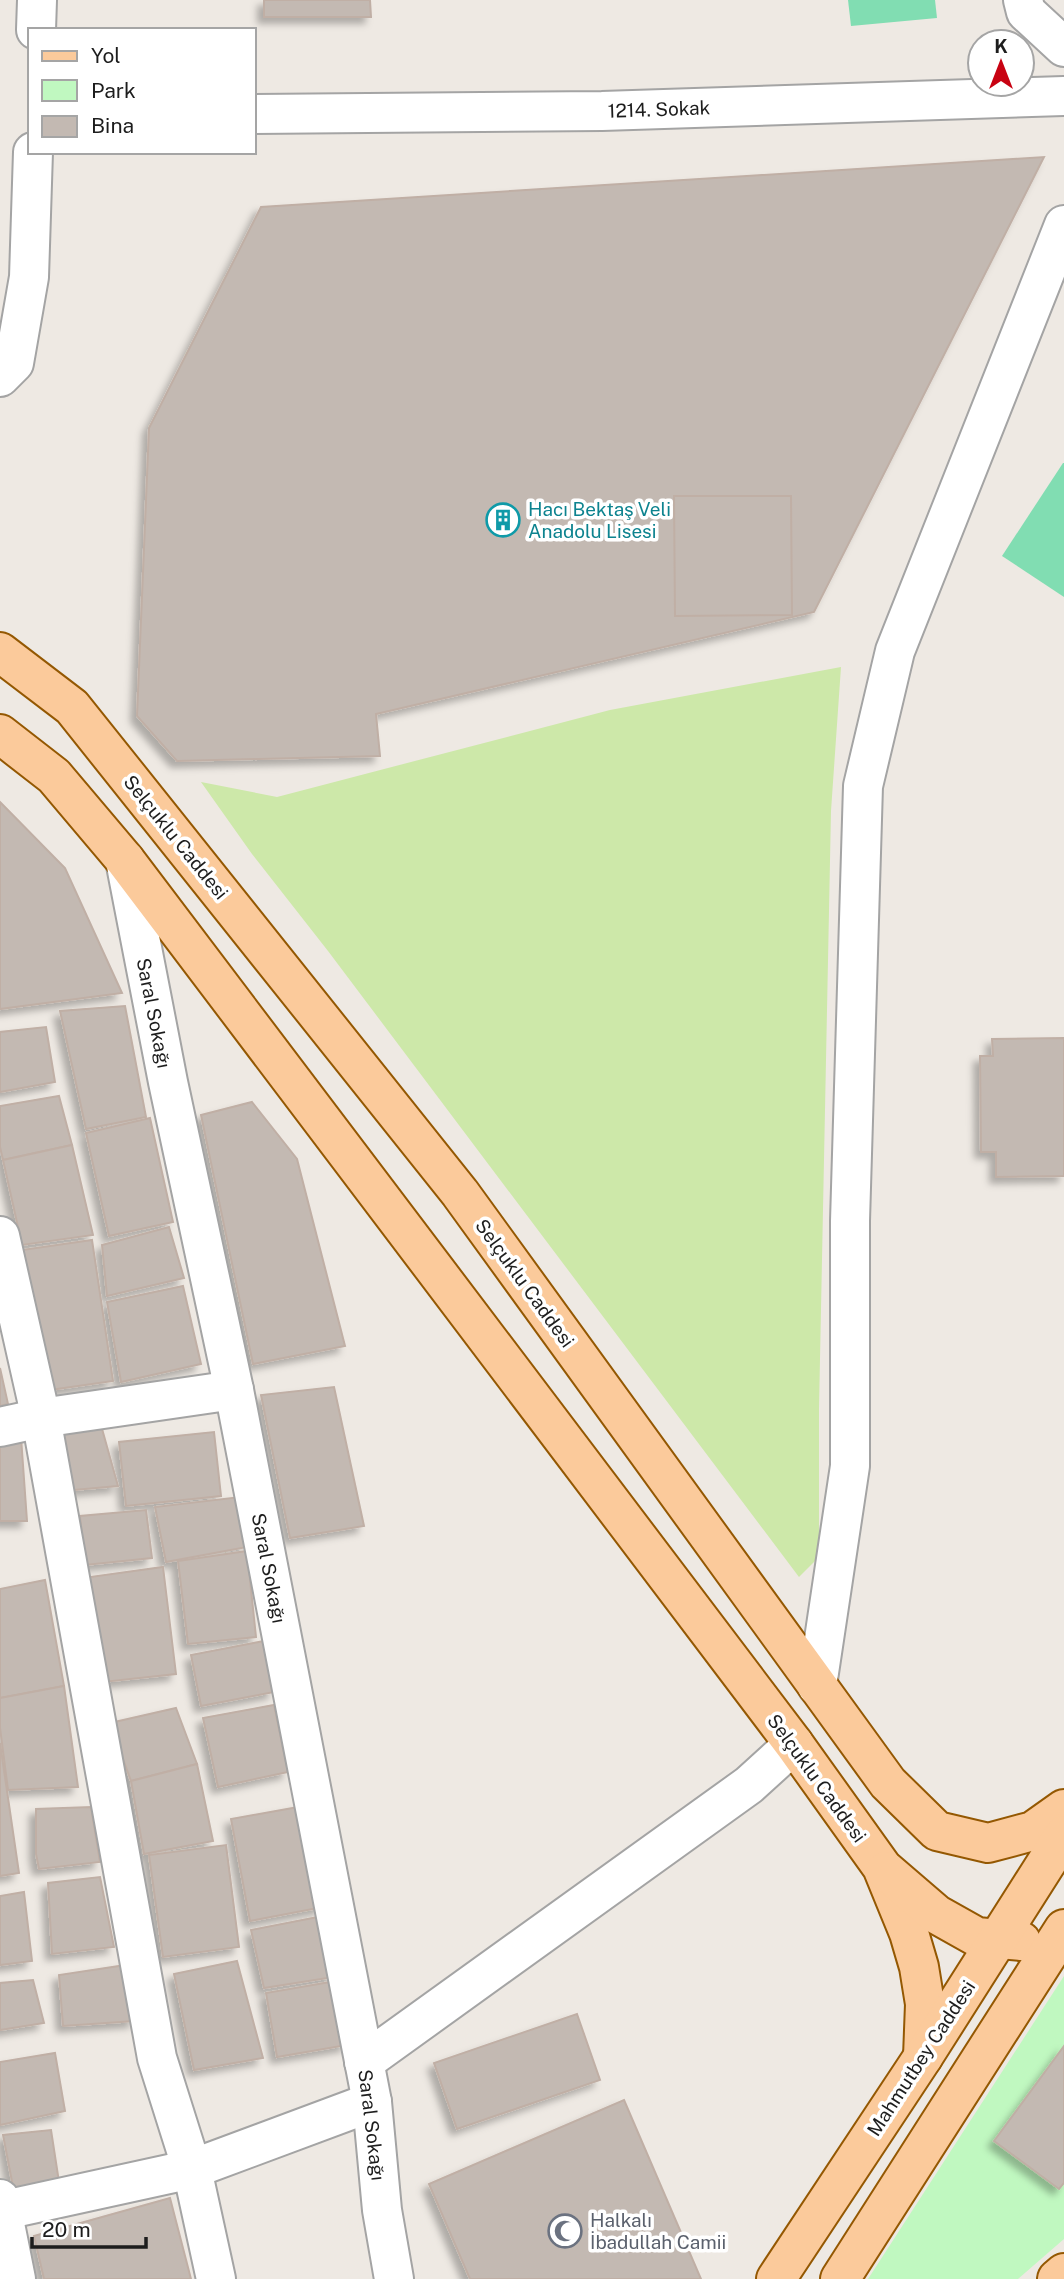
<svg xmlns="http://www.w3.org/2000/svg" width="1064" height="2279" font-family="'Public Sans',sans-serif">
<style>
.grass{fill:#cde8a9}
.park{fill:#c0f8c0}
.pitch{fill:#81ddb2}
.building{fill:#c3b9b2;stroke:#c0afa5;stroke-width:2;filter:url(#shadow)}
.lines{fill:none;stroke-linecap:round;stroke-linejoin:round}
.minor-casing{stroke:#a4a4a4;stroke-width:42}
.major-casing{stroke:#945802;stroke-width:42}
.minor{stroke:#fff;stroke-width:38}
.major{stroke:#fbca9b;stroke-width:38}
.labels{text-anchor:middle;stroke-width:7;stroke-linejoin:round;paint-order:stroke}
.street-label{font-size:19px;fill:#1d1d1d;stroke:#fff}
.culture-label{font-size:19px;fill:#0d838f;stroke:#fff;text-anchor:start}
.worship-label{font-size:19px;fill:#5b616d;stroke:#fff;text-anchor:start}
</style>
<defs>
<filter id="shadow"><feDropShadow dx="-6" dy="6" stdDeviation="3.5" flood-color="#0004"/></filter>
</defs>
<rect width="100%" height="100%" fill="#eee9e3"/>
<path class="grass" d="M 841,667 L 831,811 L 819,1409 L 819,1557 L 799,1577 L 328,951 L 252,854 L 201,782 L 277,797 L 610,710 Z"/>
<path class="park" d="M 1064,1976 L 1064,2239 L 1018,2279 L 868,2279 Z"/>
<g class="pitch">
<path d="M 848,0 L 935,0 L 937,18 L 851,26 Z"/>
<path d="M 1063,463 L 1064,463 L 1064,597 L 1002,556 Z"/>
</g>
<g class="building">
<path d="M 264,0 L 370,0 L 371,17 L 264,17 Z"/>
<path d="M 1044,157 L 814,612 L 376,714 L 380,756 L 177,761 L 137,716 L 149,428 L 261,207 Z"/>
<path d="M 674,496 L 791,496 L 792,615 L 675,616 Z"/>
<path d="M 0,802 L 65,868 L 122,993 L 0,1009 Z"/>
<path d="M 125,1006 L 146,1117 L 86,1129 L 60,1011 Z"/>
<path d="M 46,1027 L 55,1082 L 0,1092 L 0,1032 Z"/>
<path d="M 1064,1038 L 1064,1176 L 996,1177 L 996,1152 L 981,1152 L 980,1056 L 993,1056 L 992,1039 Z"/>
<path d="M 59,1096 L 72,1145 L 3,1160 L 0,1147 L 0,1106 Z"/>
<path d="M 252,1102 L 297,1159 L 345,1346 L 253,1364 L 201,1115 Z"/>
<path d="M 150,1118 L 173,1222 L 109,1236 L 86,1133 Z"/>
<path d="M 72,1145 L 93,1235 L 22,1245 L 3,1160 Z"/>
<path d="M 169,1227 L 184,1278 L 107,1296 L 102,1245 Z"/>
<path d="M 92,1240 L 113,1381 L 43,1391 L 22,1250 Z"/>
<path d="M 183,1286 L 201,1364 L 121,1382 L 107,1302 Z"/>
<path d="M 0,1368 L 8,1404 L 0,1406 Z"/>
<path d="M 334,1387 L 364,1526 L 290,1538 L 261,1395 Z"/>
<path d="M 99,1418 L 118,1486 L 74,1490 L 61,1426 Z"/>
<path d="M 20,1423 L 27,1521 L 0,1521 L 0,1427 Z"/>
<path d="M 214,1432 L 221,1496 L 126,1506 L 119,1442 Z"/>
<path d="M 240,1497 L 247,1547 L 166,1562 L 155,1507 Z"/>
<path d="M 146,1510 L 152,1558 L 85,1565 L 80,1516 Z"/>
<path d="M 247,1551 L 256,1637 L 188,1644 L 178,1561 Z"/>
<path d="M 163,1567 L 176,1674 L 103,1682 L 90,1577 Z"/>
<path d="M 45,1580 L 64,1686 L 0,1698 L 0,1589 Z"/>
<path d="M 264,1641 L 274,1692 L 201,1706 L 191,1655 Z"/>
<path d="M 64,1686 L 78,1787 L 8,1790 L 0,1728 L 0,1698 Z"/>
<path d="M 274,1705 L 288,1772 L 218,1787 L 203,1718 Z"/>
<path d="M 176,1708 L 197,1764 L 131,1781 L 110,1723 Z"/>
<path d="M 0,1743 L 19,1873 L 0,1876 Z"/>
<path d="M 197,1764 L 213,1841 L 144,1854 L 131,1781 Z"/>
<path d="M 304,1806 L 323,1907 L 250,1921 L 231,1819 Z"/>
<path d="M 91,1807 L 100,1862 L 39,1869 L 36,1854 L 36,1809 Z"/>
<path d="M 226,1845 L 239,1947 L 163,1957 L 149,1855 Z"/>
<path d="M 100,1877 L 114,1947 L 52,1954 L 48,1883 Z"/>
<path d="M 24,1892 L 32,1961 L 0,1965 L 0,1896 Z"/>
<path d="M 323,1916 L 334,1977 L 264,1988 L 251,1930 Z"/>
<path d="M 237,1961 L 263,2058 L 194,2070 L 174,1974 Z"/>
<path d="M 126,1965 L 135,2021 L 63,2026 L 59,1975 Z"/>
<path d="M 33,1980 L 44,2023 L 0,2030 L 0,1983 Z"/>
<path d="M 336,1981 L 347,2045 L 277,2057 L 266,1993 Z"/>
<path d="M 577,2014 L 600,2080 L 457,2129 L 434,2063 Z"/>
<path d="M 1064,2046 L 1064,2183 L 1059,2189 L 994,2141 Z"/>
<path d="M 55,2053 L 65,2111 L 0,2125 L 0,2062 Z"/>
<path d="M 624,2100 L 701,2279 L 470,2279 L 429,2184 Z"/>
<path d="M 51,2130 L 59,2182 L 14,2192 L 3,2135 Z"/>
<path d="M 170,2198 L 191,2279 L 44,2279 L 34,2236 Z"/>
</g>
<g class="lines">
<defs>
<g id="minor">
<path d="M 1023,0 L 1026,12 L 1064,47"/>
<path d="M 36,30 L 37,0"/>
<path d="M 254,114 L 602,111 L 1064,96"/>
<path d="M 0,377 L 14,363 L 29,277 L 33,152"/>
<path d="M 125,860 L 168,1082 L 234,1390 L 372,2102 L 382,2210 L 394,2279"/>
<path d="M 0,1236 L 41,1418 L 157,2058 L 192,2169 L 216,2279"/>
<path d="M 0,1427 L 41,1418 L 234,1390"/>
<path d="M 817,1686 L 850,1466 L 850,1221 L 863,786 L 895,651 L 1064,225"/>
<path d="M 364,2062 L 749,1785 L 794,1744"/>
<path d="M 0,2199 L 16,2279"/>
<path d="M 0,2211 L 192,2169 L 372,2102"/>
</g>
<g id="major">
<path d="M 0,652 L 72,707 L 460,1193 L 888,1783 L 937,1831 L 988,1843 L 1033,1831 L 1064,1809"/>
<path d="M 0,734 L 54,776 L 125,860 L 794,1744 L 882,1867 L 909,1933 L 919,1967 L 925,2004 L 923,2057"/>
<path d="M 886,1871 L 936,1914 L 977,1937 L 1021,1941"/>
<path d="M 776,2279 L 923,2057 L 1064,1835"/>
<path d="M 840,2279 L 1064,1929"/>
<path d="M 1057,2279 L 1064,2273"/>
</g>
</defs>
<use href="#minor" class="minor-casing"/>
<use href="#major" class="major-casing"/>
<use href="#minor" class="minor"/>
<use href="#major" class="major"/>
</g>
<defs>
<symbol id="building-ring" viewBox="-11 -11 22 22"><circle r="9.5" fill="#fff" stroke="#0f9aa8" stroke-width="1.5"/><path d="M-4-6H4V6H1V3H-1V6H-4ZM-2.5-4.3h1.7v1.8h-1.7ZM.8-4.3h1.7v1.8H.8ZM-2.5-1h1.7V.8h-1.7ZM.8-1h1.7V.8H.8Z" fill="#0f9aa8"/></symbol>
<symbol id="mosque-ring" viewBox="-11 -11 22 22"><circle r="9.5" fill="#fff" stroke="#6b7280" stroke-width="1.5"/><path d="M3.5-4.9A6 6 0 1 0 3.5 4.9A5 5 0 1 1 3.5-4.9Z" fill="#6b7280"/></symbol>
</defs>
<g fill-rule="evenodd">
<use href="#building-ring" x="484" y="501" width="38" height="38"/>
<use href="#mosque-ring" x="546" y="2212" width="38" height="38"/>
</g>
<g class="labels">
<g class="street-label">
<text transform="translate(659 109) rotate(-2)" y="7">1214. Sokak</text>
<text transform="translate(176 837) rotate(51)" y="7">Selçuklu Caddesi</text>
<text transform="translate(154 1013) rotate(79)" y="7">Saral Sokağı</text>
<text transform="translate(525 1283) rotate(54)" y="7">Selçuklu Caddesi</text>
<text transform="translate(269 1568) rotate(79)" y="7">Saral Sokağı</text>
<text transform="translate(817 1778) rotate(54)" y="7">Selçuklu Caddesi</text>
<text transform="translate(921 2058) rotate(-57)" y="7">Mahmutbey Caddesi</text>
<text transform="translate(372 2125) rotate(83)" y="7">Saral Sokağı</text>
</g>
<g class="culture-label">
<text x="528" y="516">Hacı Bektaş Veli<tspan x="528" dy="22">Anadolu Lisesi</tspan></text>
</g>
<g class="worship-label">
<text x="590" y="2227">Halkalı<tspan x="590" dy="22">İbadullah Camii</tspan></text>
</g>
</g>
<rect x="28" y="28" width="228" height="126" fill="#ffffff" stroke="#a5a5a5" stroke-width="2"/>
<rect x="42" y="51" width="35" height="10" fill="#fbca9b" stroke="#a5a5a5" stroke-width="2"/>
<text x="91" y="63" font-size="21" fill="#1d1d1d">Yol</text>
<rect x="42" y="80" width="35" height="21" fill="#c0f8c0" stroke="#a5a5a5" stroke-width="2"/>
<text x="91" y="98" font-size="21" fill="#1d1d1d">Park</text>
<rect x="42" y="116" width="35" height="21" fill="#c3b9b2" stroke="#a5a5a5" stroke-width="2"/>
<text x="91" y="133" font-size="21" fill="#1d1d1d">Bina</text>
<g transform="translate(1001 63)"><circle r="33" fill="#ffffff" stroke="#a5a5a5" stroke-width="2"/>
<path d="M0-5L12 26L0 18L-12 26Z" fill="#c80212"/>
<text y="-10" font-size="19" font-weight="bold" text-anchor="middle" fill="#1d1d1d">K</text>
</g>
<path d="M32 2237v10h114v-10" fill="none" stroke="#1d1d1d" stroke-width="3.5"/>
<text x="42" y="2237" font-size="21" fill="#1d1d1d" stroke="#ffffff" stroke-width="5" paint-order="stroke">20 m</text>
</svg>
